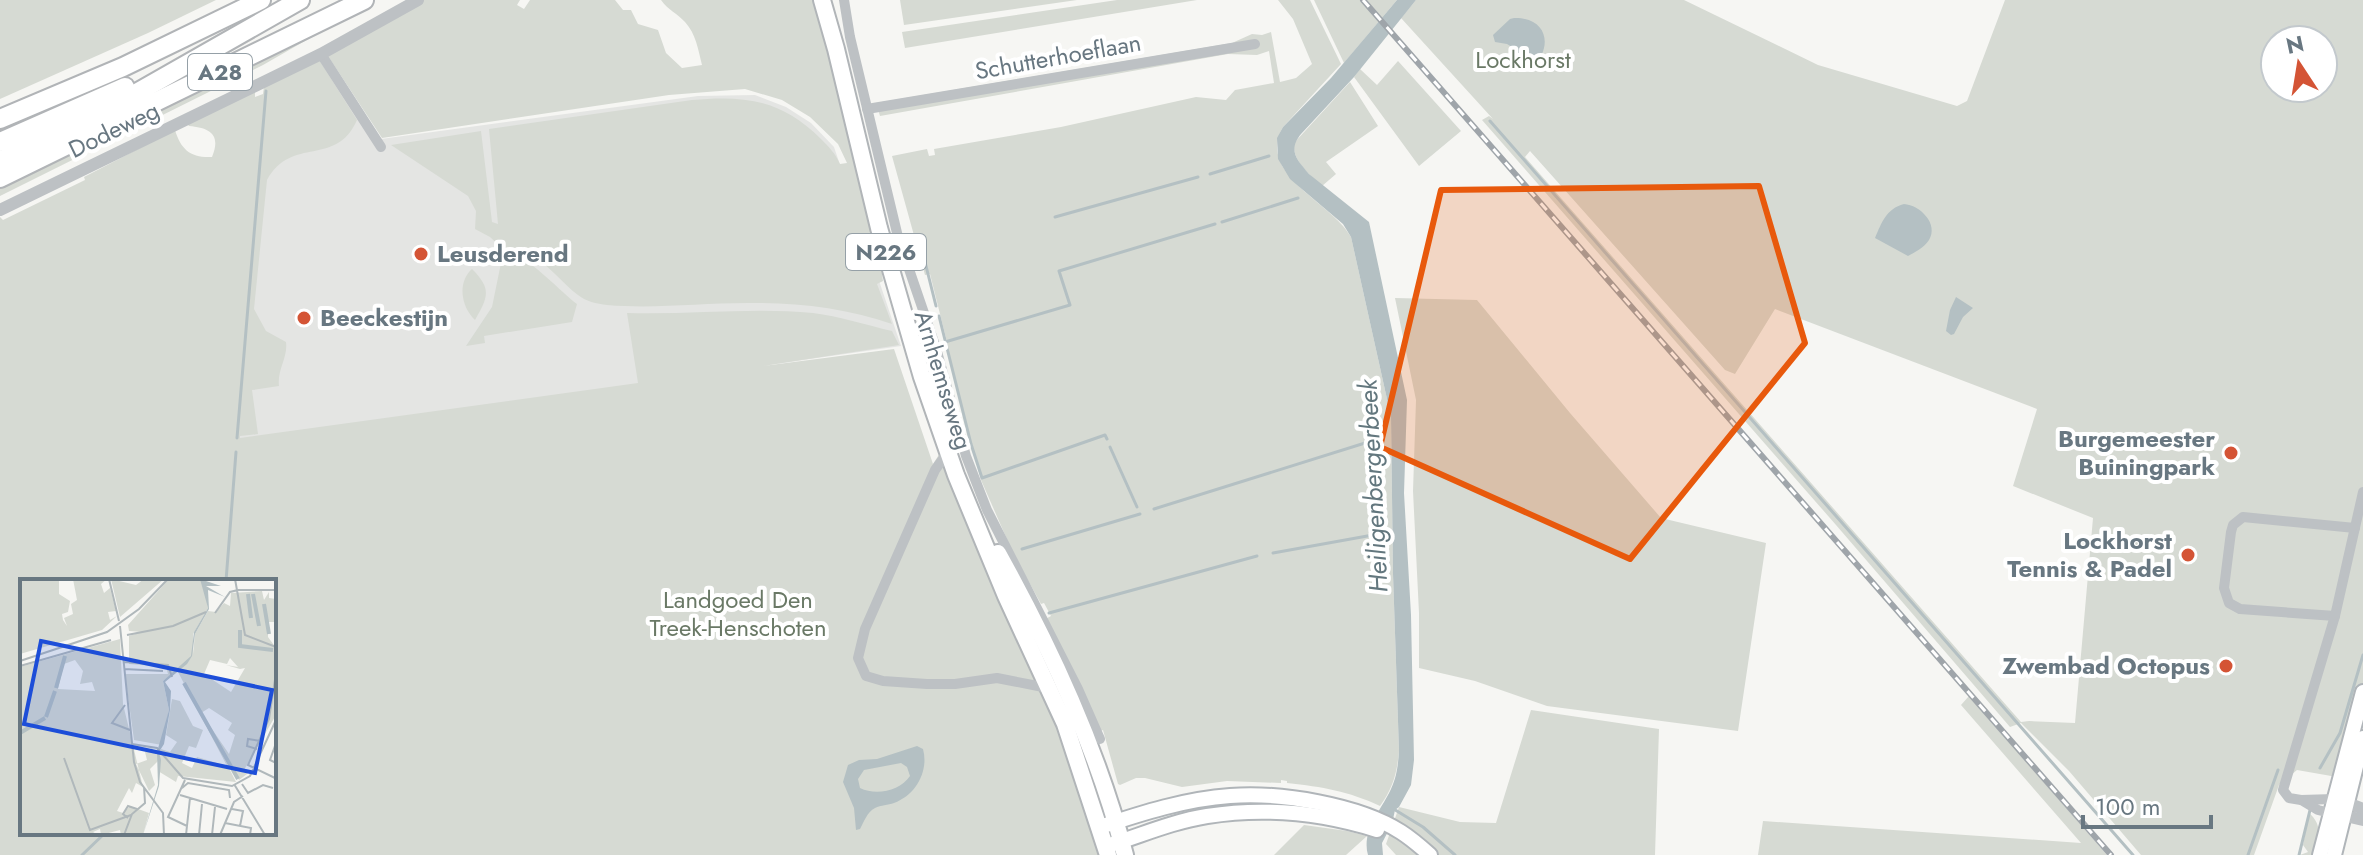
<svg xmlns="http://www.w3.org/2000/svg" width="2363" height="855" font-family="Jost,sans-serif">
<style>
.built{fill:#e4e5e3}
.green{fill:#d6dad3;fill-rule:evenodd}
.water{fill:#b4c0c3;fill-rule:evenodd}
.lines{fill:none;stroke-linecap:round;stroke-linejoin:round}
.stream{stroke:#b4c0c3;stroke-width:3}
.secondary-casing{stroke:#b0b5b9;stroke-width:18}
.primary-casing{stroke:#b1b5b8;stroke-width:20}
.motorway-casing{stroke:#b1b4b7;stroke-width:22}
.minor{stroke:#bdc1c4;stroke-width:10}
.tertiary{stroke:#bdc1c4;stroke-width:12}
.secondary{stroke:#fff;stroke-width:14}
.primary{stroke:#fff;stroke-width:16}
.motorway{stroke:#fff;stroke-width:18}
.rail-casing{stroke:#9fa5aa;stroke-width:6}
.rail{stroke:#fff;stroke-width:3;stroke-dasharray:9;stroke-linecap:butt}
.marked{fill:#e8590c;fill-opacity:0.2;stroke:#e8590c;stroke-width:6;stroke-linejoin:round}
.poi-dot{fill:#d45435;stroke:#fff;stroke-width:3}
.labels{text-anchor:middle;stroke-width:8;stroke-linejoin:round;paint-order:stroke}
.shield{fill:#fff;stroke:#95a0a7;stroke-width:2}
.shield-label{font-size:22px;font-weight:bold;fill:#687781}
.street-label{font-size:24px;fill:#687781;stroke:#fff}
.park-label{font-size:24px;fill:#6a7966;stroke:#fff}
.poi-label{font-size:24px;font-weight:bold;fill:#687781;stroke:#fff;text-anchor:end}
.water-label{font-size:26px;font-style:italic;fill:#63777e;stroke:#fff}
.inset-river{fill:none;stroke:#b4c0c3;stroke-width:4}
.inset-road{fill:none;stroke:#b0b8bb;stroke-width:2}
.view{fill:#1d4ed8;fill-opacity:0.15;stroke:#1d4ed8;stroke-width:4}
.inset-edge{fill:none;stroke:#687781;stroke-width:4}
</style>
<rect width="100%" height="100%" fill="#f6f6f3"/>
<path class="built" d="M 326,53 L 381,139 L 698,96 L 755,95 L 786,107 L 811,123 L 834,147 L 901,346 L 237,442 L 265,84 Z"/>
<g class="green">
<path d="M 0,0 L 216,0 L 148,33 L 0,99 Z"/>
<path d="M 420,0 L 520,0 L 517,5 L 524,9 L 530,0 L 615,0 L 623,10 L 631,10 L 638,24 L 658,30 L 666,53 L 682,68 L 702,65 C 698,49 696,34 685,22 C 677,13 668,10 661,0 L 820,0 L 877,238 L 883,281 L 877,284 L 892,324 C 846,308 796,302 747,303 C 700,303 654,309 607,305 C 597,304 585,301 578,295 C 558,281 531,240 504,250 L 490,237 L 475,229 L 476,211 L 468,196 L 391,145 L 481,131 L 492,222 L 498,224 L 489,129 L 692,100 C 745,95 782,100 821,139 C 829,147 835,153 840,164 L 847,163 L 838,144 L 810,117 L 782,100 L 745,89 L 669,95 L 382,138 L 326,53 Z"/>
<path d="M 900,0 L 1077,0 L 904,25 Z"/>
<path d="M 1117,0 L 1197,0 L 905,48 L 902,32 Z"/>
<path d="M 1278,0 L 1310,0 L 1341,64 L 1283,127 C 1255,174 1333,203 1351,237 L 1391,417 L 1393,574 L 1399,751 C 1397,773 1393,788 1380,806 C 1348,791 1323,787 1287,783 L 1287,781 L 1281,780 L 1281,783 L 1227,781 L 1182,787 L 1145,778 L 1136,778 L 1120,785 L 1118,784 L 1103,730 L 1092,735 L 1040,622 L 1051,616 L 1044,603 L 1041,604 L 1013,553 L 981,480 L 947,351 L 949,350 L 930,274 L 925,275 L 892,156 L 927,149 L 929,156 L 935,155 L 934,149 L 1061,127 L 1196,97 L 1226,100 L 1235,90 L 1274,83 L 1269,51 L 1257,55 L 1228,54 L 880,116 L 876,103 L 1232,43 L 1252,34 L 1262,35 L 1271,32 L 1280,82 L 1296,78 L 1312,64 L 1293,19 Z"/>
<path d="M 1314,0 L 1397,0 L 1344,63 Z"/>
<path d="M 1416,0 L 1684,0 L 1818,65 L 1957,106 L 1967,101 L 2005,0 L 2363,0 L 2363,685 L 2337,777 L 2297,770 L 2279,785 L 2254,855 L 2141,855 L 2069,771 L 2021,723 L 2010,727 L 1836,525 L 1482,120 L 1489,116 L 1493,119 L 1401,18 ZM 2275,40 L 2323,40 L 2323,88 L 2275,88 ZM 1530,151 L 1725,370 L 1735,374 L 1775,309 L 2037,409 L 2013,486 L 2093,518 L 2075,723 L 2029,721 L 2021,722 L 1525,157 ZM 1904,204 L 1931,229 L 1886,243 Z"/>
<path d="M 324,30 L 263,65 L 0,196 L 0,186 Z"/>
<path d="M 318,58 L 357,120 C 336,168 292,135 267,180 L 254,309 L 266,331 L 286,342 C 288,358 277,369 279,386 L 252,390 L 258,434 L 240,436 L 240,438 L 638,383 L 627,313 C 689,315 751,307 813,313 C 839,316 866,325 892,331 L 899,345 L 763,366 L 894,349 L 933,464 L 940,453 L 944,467 L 946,467 L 1046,697 L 1105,855 L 0,855 L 0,217 L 3,220 L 85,180 L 84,177 L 175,130 C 181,150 191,158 212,157 C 221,135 211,128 189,126 L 186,122 L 255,90 L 255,97 L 263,94 L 264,86 ZM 22,581 L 274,581 L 274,833 L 22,833 Z"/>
<path d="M 1398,61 L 1461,131 L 1419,166 L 1354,77 L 1360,69 L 1377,85 Z"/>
<path d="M 1350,82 L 1378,126 L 1326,162 L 1336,174 L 1322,186 C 1310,175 1292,161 1294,143 Z"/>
<path d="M 516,257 C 531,259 562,293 577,304 L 572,322 L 484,336 L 485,343 L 466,346 L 492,307 L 501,263 L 503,259 Z"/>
<path d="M 472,269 C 492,289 488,297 475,320 C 461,307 457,282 472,269 Z"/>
<path d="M 1395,298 L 1477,300 L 1570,413 L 1661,518 L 1766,543 L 1738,731 L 1547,706 L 1475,681 L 1419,668 L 1419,613 L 1413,491 L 1416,400 Z"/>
<path d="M 1969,696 L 2107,855 L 1758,855 L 1763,821 L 2081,843 L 1961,705 Z"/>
<path d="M 1531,710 L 1659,729 L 1655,855 L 1396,855 L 1386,844 L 1399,807 L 1460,822 L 1496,823 Z"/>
<path d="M 2309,813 C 2323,825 2319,838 2316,855 L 2300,855 L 2308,852 L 2303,845 Z"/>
<path d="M 1304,825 L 1347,831 L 1367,836 L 1346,855 L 1274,855 Z"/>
</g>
<g class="water">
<path d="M 1397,0 L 1416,0 L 1354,77 L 1301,134 C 1288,150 1296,159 1309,174 L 1369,222 L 1407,400 L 1404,493 L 1411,615 L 1414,760 L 1411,785 L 1399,807 L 1395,810 L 1392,824 L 1382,843 L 1383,855 L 1368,855 C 1361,831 1382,809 1391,789 C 1397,776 1398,765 1399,751 L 1393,574 L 1391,417 L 1351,237 L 1343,224 L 1290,179 L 1278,159 L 1277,138 L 1283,127 L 1331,78 Z"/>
<path d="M 1514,18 C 1548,17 1554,48 1531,69 L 1522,68 L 1512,47 L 1507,44 L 1495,42 L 1493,35 L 1510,19 Z"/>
<path d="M 1904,204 C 1920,205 1939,224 1929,240 C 1924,248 1915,252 1908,256 L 1875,238 C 1882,222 1886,209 1904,204 Z"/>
<path d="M 1956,297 L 1973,308 L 1963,317 L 1954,334 L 1951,335 L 1946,331 L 1950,310 Z"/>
<path d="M 917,746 L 923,749 C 929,771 916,795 894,803 C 888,805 881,805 875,808 C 867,812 864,822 860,829 L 856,830 L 854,808 L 843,782 L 848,765 L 859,760 L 877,759 ZM 901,763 L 907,767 L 910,776 C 900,791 876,796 860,788 L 858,779 L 864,770 Z"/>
</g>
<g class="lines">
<g class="stream">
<path d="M 1490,121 L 2133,855"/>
<path d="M 1210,174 L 1269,156"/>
<path d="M 1055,217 L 1198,177"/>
<path d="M 1222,222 L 1298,198"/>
<path d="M 924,258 L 936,306"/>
<path d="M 939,316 L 971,444 L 982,478 L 1105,435 L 1107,439"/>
<path d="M 945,342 L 1070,305 L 1059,271 L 1215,224"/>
<path d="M 237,438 L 266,91"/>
<path d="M 1110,447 L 1137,507"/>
<path d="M 1154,509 L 1381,438"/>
<path d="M 1022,549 L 1140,514"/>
<path d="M 1273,553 L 1384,533"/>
<path d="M 226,581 L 236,452"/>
<path d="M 1049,613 L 1257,556"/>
<path d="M 2320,768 L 2340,733 L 2363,655"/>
<path d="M 1392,808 L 1423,827 L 1455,855"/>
<path d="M 82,855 L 105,833"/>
<path d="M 2248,855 L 2278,770"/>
<path d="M 2299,855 L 2310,810"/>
</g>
<defs>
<g id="secondary">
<path d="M 1100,827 C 1142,813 1186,799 1230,796 C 1280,792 1359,805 1401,832 C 1412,839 1421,847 1430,855"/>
<path d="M 1113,844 C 1144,834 1175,821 1207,816 C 1264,807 1323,813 1377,830"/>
<path d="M 2320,855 L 2363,692"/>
<path d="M 2334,855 L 2363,738"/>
</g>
<g id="primary">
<path d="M 822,0 L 836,49 L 879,228 L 922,377 L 956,475 L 1006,596 L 1065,724 L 1108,855"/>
<path d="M 998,553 C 1051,649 1097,748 1125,855"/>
</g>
<g id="motorway">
<path d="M 0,119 L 123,67 L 261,0"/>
<path d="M 0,142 L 125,87"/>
<path d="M 0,161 L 96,116 L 300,0"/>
<path d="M 0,178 L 364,0"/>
</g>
</defs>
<use href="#secondary" class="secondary-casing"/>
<use href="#primary" class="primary-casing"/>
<use href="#motorway" class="motorway-casing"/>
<g class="minor">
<path d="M 844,0 L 850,37 L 898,237 L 936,348 L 966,456 L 987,510 L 1078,689 L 1100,739"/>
<path d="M 321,54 L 381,147"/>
<path d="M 867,109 L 1255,44"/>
<path d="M 948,452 L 935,470 L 865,629 L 858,658 L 866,676 L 883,681 L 927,684 L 955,684 L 997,678 L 1048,688"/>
<path d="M 2335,616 L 2240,609 L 2229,603 L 2224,588 L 2231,532 L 2233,525 L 2243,517 L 2355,528"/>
<path d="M 2334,799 L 2301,800 L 2289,798 L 2283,790 L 2335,616 L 2363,492"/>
<path d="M 2303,801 L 2318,810 L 2330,813"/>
</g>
<g class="tertiary">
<path d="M 0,210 L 321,54 L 418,0"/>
<path d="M 2340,800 L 2363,809"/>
<path d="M 2337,814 L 2363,820"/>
</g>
<use href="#secondary" class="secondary"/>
<use href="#primary" class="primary"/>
<use href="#motorway" class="motorway"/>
<defs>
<path id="rail" d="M 1363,0 L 2111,855"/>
</defs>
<use href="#rail" class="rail-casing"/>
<use href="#rail" class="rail"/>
</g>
<path class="marked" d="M 1759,186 L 1805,343 L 1630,559 L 1380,447 L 1441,190 Z"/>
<g class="poi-dot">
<circle cx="421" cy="254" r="8"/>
<circle cx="304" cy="318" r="8"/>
<circle cx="2231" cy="453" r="8"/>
<circle cx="2188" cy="555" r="8"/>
<circle cx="2226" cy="666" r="8"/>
</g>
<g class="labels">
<g class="shield">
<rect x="188" y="54" width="64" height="36" rx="6"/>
<rect x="846" y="234" width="80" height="36" rx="6"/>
</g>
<g class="shield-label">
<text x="220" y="80">A28</text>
<text x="886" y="260">N226</text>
</g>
<g class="street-label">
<text transform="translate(1058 57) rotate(-10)" y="8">Schutterhoeflaan</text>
<text transform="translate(114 130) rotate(-26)" y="8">Dodeweg</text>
<text transform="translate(943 380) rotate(73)" y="8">Arnhemseweg</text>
</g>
<g class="park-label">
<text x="1523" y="68">Lockhorst</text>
<text x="738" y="608">Landgoed Den<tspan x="738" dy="28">Treek-Henschoten</tspan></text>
</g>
<g class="poi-label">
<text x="437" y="262" text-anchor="start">Leusderend</text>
<text x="320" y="326" text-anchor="start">Beeckestijn</text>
<text x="2215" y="447">Burgemeester<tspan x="2215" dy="28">Buiningpark</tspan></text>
<text x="2172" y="549">Lockhorst<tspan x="2172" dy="28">Tennis &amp; Padel</tspan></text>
<text x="2210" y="674">Zwembad Octopus</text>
</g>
<g class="water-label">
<text transform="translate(1373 486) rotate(-93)" y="9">Heiligenbergerbeek</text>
</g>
</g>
<g transform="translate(20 579)">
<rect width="256" height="256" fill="#f6f6f3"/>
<path d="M 0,0 L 44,0 L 39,2 L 39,15 L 50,22 L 48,33 L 42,35 L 43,41 L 47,47 L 44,39 L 53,35 L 51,25 L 57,21 L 53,0 L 87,0 L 81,5 L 84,14 L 90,9 L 96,32 L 88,33 L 90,41 L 97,37 L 82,51 L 0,75 ZM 91,0 L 116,6 L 124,0 L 144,0 L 100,38 ZM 149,0 L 180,0 L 186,10 L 188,29 L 173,55 L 173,75 L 175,55 L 188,32 L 196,33 L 204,24 L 210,27 L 211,14 L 242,12 L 244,21 L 249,13 L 249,19 L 256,20 L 256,43 L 248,43 L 248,58 L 256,69 L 256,136 L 224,191 L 231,192 L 219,201 L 202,175 L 216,203 L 158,197 L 156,203 L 138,192 L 141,170 L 150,173 L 157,163 L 146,156 L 152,120 L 160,122 L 173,147 L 183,151 L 176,169 L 169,167 L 162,184 L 172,189 L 177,178 L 207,187 L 158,93 L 170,80 L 143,102 L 149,131 L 142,166 L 114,161 L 105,95 L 148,95 L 146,88 L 109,85 L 109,57 L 122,53 L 109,52 L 108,46 ZM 210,79 L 218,88 L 206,86 L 220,90 L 225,89 L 211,113 L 184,95 L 190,81 L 207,85 ZM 189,129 L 212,144 L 208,151 L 215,156 L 209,175 L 181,134 ZM 100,60 L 103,125 L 123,208 L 116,204 L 112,214 L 109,209 L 97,232 L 103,234 L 110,227 L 129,234 L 123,256 L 101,256 L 100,251 L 81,256 L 80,250 L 73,253 L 78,256 L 0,256 L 0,88 ZM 55,81 L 63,92 L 60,105 L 72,103 L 75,112 L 38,110 L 44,85 ZM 132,169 L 140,180 L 130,190 L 135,206 L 129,212 L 116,185 L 127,181 L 125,173 Z" fill="#d6dad3" fill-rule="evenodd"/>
<path d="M 180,0 L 201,7 L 186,7 L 205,18 L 188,11 L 189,30 L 175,55 L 172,77 L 167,85 L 145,103 L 151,112 L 150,131 L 144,165 L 139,173 L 141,181 L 139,207 L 123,256 L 138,206 L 137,173 L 149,131 L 143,102 L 171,77 L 174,53 L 188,29 Z" fill="#b4c0c3"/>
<path class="inset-river" d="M 228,15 L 231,39M 233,15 L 239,47M 244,25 L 249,55M 220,51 L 220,67 L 253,71M 164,104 L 218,200M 36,109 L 45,77M 26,138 L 35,112M 0,154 L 25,139"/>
<path class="inset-road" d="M 89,0 L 99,42M 215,0 L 225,56 L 256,68M 217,11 L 256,11M 195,34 L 210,13 L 218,11M 100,47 L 114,183 L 120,203 L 143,234 L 144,256M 107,56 L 153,47 L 186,33M 0,82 L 87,53 L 119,30 L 148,0M 104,83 L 148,86 L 152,98M 0,87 L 91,61M 104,90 L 143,92M 105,126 L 92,144 L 110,151M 256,164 L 250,181 L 256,184M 112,165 L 137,169 L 163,199 L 212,207 L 230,197 L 256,141M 237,170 L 227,167 L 228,160 L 241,162M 44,179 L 70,251 L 111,236M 255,199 L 228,186 L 249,140 L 256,94M 165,201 L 148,238 L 167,247M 214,205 L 245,256M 222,205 L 228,214 L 243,206 L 253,209M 162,209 L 168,204 L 209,211 L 210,219M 160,216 L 207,230M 212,230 L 223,232 L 220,247M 108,239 L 103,235 L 108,227 L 117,230M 205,244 L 231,249 L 230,256M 104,256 L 112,235 L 125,224 L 124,208M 166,256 L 170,219M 179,256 L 182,225M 192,256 L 195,228M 200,256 L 214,223 L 223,217"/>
<path class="view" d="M 21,62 L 252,111 L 235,194 L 4,145 Z"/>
<rect width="256" height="256" class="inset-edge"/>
</g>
<g transform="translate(2299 64) rotate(348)"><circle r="38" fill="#ffffff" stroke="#c3c9cd" stroke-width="2"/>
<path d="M0-6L14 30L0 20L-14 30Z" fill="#d45435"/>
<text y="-12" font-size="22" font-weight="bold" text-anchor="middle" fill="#687781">N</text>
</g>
<path d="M2083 815v12h128v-12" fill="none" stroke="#687781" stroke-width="4"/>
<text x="2095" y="815" font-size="24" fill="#687781" stroke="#ffffff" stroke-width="6" paint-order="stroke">100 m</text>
</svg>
